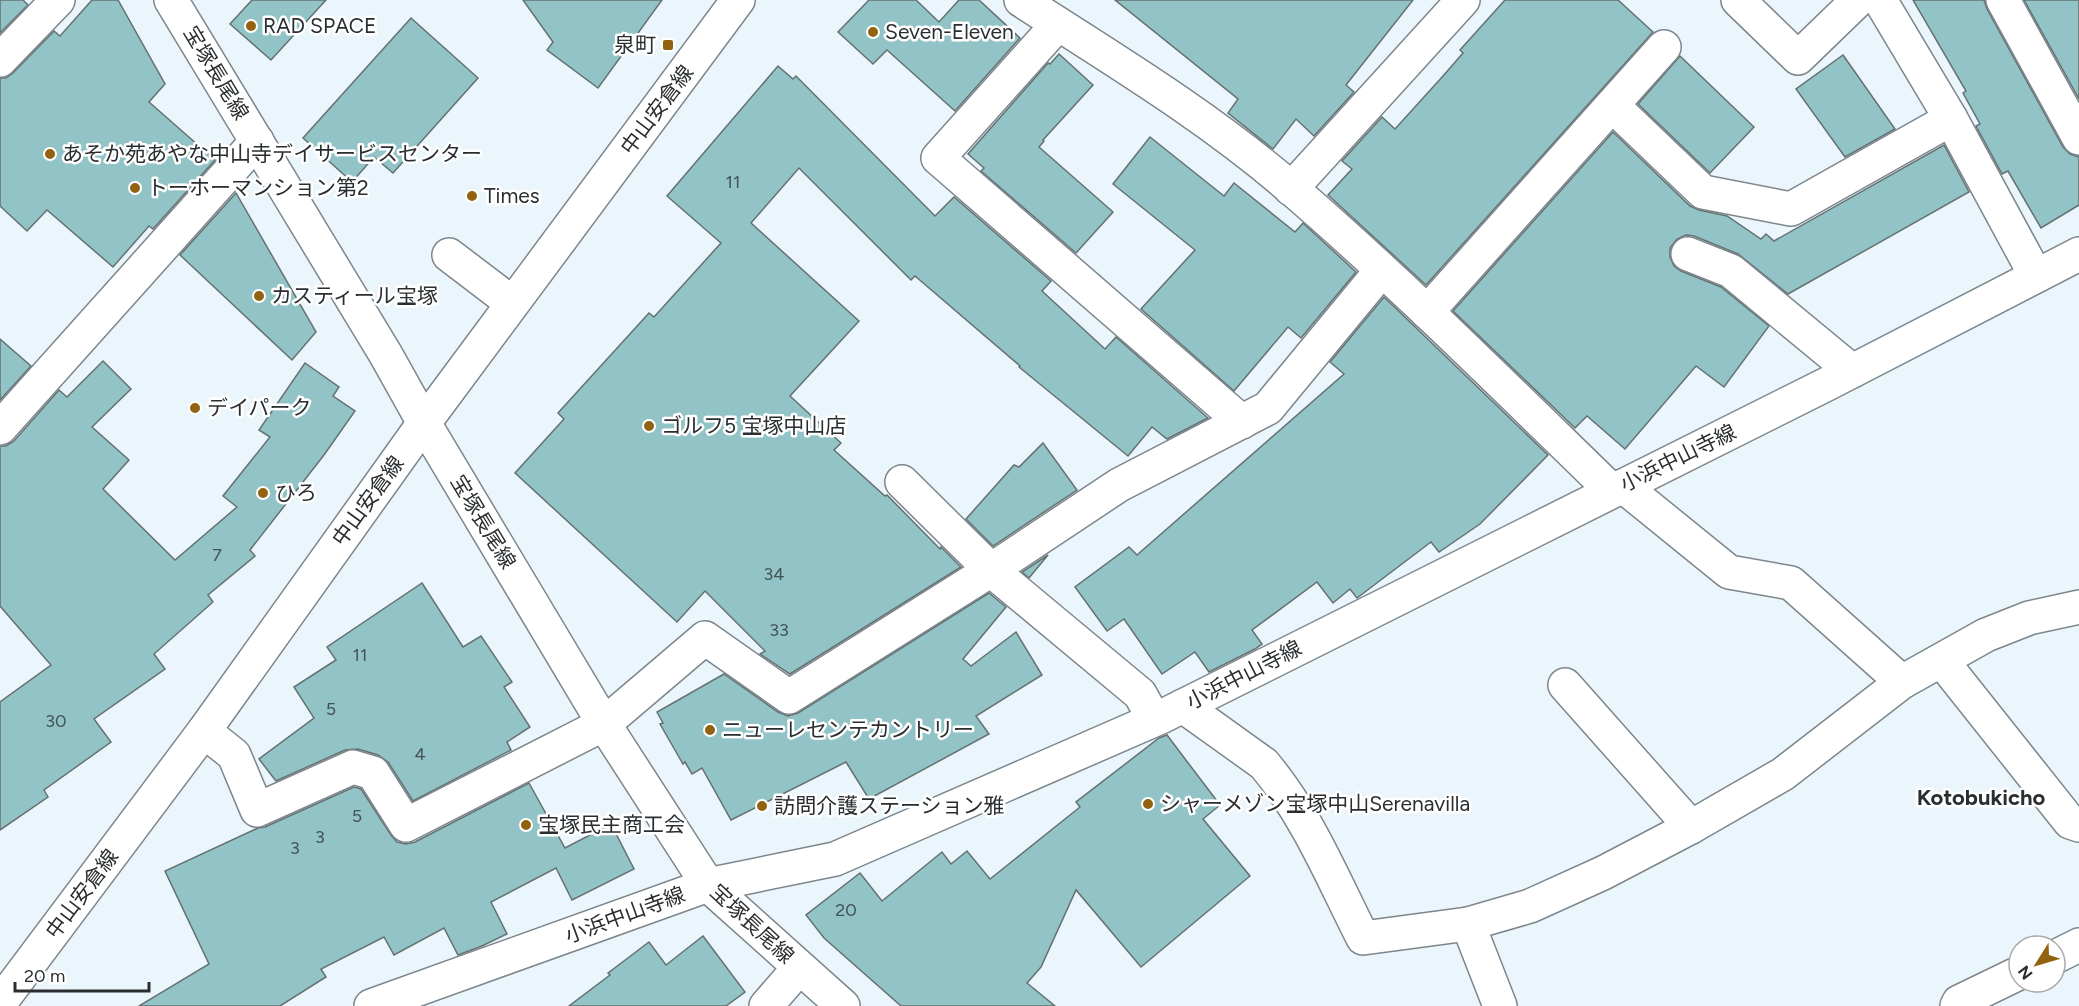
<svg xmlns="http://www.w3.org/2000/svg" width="2079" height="1006" font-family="Figtree,'Noto Sans JP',sans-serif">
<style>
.building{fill:#92c3c6;stroke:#657171;stroke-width:1.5}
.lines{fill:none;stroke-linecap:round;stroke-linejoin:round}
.minor-casing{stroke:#7d868c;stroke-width:36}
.minor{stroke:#fff;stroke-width:33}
.poi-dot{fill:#926210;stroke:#fff;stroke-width:2}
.labels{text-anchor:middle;stroke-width:5;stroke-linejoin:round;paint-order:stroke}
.number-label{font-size:18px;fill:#445356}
.poi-label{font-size:21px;fill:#2a2e30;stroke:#fff;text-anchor:start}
.street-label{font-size:21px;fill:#2a2e30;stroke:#fff}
.neighbourhood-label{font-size:22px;font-weight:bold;fill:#2a2e30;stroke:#fff}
</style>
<rect width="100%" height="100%" fill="#ebf6fc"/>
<g class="building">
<path d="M 0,0 L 23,0 L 28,5 L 0,33 Z"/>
<path d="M 92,0 L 118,0 L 165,84 L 149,102 L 215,160 L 153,229 L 149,226 L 113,267 L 47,210 L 27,231 L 0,206 L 0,78 L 6,78 L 13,73 L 54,31 L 60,36 Z"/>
<path d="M 252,0 L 326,0 L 271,60 L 230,24 Z"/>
<path d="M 523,0 L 662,0 L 598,88 L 547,50 L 553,42 Z"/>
<path d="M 869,0 L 916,0 L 939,22 L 959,0 L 979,0 L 1020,38 L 955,111 L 887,50 L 873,64 L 838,32 Z"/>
<path d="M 1115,0 L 1413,0 L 1346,85 L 1354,92 L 1314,136 L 1296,119 L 1273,149 L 1228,113 L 1238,99 Z"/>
<path d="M 1505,0 L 1618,0 L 1653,32 L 1426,285 L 1328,195 L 1352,169 L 1342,161 L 1382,117 L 1395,129 L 1443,76 L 1463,53 L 1460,50 Z"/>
<path d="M 1913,0 L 1984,0 L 1987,9 L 2063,147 L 2070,154 L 2079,157 L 2079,205 L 2041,228 L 2008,171 L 2002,174 L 1976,126 L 1980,124 L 1963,93 L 1966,91 Z"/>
<path d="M 2024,0 L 2079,0 L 2079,99 Z"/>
<path d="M 411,18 L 478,78 L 393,173 L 374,157 L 352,182 L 303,138 Z"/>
<path d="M 1059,54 L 1093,85 L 1043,140 L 1044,141 L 1039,147 L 1113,212 L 1076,253 L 981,171 L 984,168 L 968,154 L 1048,63 L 1050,64 Z"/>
<path d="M 1843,55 L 1895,129 L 1845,157 L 1796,89 Z"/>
<path d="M 1680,56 L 1754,127 L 1710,173 L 1638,104 Z"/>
<path d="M 778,66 L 793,79 L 796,76 L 935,216 L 954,197 L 1051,281 L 1042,291 L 1105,349 L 1116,337 L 1208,418 L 1167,439 L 1152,427 L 1128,456 L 1019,367 L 1020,366 L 915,276 L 911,280 L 799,168 L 751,223 L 859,321 L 790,396 L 841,443 L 834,450 L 885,496 L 887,495 L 940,549 L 941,547 L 961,567 L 790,674 L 760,654 L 765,651 L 705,591 L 677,622 L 515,473 L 564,419 L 558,413 L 649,313 L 654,317 L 721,243 L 667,196 Z"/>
<path d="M 1613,132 L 1690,206 L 1699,210 L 1727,216 L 1761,239 L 1766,234 L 1774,241 L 1944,145 L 1969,192 L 1788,294 L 1738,254 L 1694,236 L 1686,235 L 1677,239 L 1670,248 L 1670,257 L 1674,266 L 1681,271 L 1721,287 L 1769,326 L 1724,387 L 1696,366 L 1625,449 L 1587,416 L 1575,428 L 1453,311 Z"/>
<path d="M 1150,137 L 1224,196 L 1234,183 L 1295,232 L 1303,223 L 1356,272 L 1301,338 L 1288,327 L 1234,391 L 1141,309 L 1195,250 L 1113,184 Z"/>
<path d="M 236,193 L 316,332 L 292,360 L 180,255 Z"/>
<path d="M 1384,297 L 1548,455 L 1480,524 L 1439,552 L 1431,542 L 1357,598 L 1350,589 L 1333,603 L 1317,582 L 1252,630 L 1262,644 L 1255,649 L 1209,672 L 1195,652 L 1162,674 L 1124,619 L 1107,631 L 1075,587 L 1129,547 L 1137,555 L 1344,374 L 1330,362 Z"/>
<path d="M 0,339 L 31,366 L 0,400 Z"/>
<path d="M 103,361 L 131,389 L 92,427 L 129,460 L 103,489 L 175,560 L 237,507 L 223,496 L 270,437 L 259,430 L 305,363 L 339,387 L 333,396 L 355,411 L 324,455 L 250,550 L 255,556 L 208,595 L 213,602 L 154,654 L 165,669 L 94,719 L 111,742 L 44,790 L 48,797 L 0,830 L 0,702 L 51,665 L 0,606 L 0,446 L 6,446 L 14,441 L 59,390 L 67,397 Z"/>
<path d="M 1043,443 L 1077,490 L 993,546 L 966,519 L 1014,465 L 1019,467 Z"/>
<path d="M 1048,555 L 1029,578 L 1022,572 Z"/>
<path d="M 422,583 L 463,647 L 481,636 L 512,682 L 504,687 L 530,727 L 507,742 L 511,750 L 413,801 L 388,762 L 378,755 L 358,749 L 345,750 L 276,781 L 259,759 L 314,718 L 294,687 L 336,660 L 327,647 Z"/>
<path d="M 989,593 L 1006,607 L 963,659 L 971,666 L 1016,632 L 1042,675 L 976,716 L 989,734 L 869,799 L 846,762 L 731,820 L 702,768 L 692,774 L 685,762 L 683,764 L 660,724 L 663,723 L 657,712 L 724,674 L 778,712 L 788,716 L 798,713 Z"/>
<path d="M 1167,735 L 1220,805 L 1203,819 L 1250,876 L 1141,967 L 1076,890 L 1041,967 L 1027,983 L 1055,1006 L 901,1006 L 824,938 L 806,915 L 860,873 L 882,901 L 942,852 L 951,864 L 967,851 L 990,879 L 1080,807 L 1076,802 L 1159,738 Z"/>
<path d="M 529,783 L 565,848 L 611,824 L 634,869 L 572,900 L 556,868 L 491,902 L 507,934 L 482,946 L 458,955 L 444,928 L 394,955 L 384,937 L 321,969 L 326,977 L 280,1006 L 139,1006 L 209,964 L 165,871 L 258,828 L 265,827 L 354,787 L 361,789 L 391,835 L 397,842 L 406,844 L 415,842 Z"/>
<path d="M 703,936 L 745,992 L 726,1006 L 569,1006 L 610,975 L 608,973 L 649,942 L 666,965 Z"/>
</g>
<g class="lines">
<defs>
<g id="minor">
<path d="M 171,0 L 386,355 L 424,423 L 604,724 L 708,885 L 843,1006"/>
<path d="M 1021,0 C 1114,60 1209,117 1292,189 C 1403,285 1507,389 1612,491"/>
<path d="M 1738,0 L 1798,58 L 1858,0"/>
<path d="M 1880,0 L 1951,119 L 2036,276"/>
<path d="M 2003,0 L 2079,138"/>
<path d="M 1058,24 L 938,158 L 1242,422"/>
<path d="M 0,60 L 58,0"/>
<path d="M 1613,106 L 1703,192 L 1791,209 L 1951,119"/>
<path d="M 1291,189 L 1463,0"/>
<path d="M 1688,254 L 1731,271 L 1852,371"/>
<path d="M 449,255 L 512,303"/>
<path d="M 1427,312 L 1664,47"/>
<path d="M 0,428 L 257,141"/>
<path d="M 902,482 L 991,570 L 1140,694 L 1154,719"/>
<path d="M 1623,486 L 1729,572 L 1791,583 L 1902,682"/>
<path d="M 1942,661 L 2070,822 L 2079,825"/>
<path d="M 1565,685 L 1691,827"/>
<path d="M 1183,706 L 1264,764 C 1307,815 1333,879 1363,938 L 1468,924 L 1530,906 L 1603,873 L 1691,827 L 1783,774 L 1902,682 L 1986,635 L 2029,618 L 2079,607"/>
<path d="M 204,731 L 234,755 L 257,810 L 353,767 L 373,773 L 406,825 L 604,724 L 705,638 L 789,697 L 991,570 L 1119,485 L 1268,408 L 1381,271"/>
<path d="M 1468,924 L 1500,1006"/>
<path d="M 2055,957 L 2079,945"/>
<path d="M 0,1003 L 204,731 L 424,423 L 738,0"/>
<path d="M 371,1006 L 708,885 L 835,859 L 1163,716 L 1827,384 L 2079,254"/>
<path d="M 766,1006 L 799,968"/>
<path d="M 1957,1006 L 1959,1002 L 2019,973"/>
</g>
</defs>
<use href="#minor" class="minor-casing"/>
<use href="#minor" class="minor"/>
</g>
<g class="poi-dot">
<circle cx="251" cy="26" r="6"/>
<circle cx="873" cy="32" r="6"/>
<rect x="662" y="39" width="12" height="12" rx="3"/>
<circle cx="50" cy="154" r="6"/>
<circle cx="135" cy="188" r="6"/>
<circle cx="472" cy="196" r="6"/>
<circle cx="259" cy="296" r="6"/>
<circle cx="195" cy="408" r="6"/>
<circle cx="649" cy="426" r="6"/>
<circle cx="263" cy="493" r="6"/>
<circle cx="710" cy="730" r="6"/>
<circle cx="1148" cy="804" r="6"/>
<circle cx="762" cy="806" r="6"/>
<circle cx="526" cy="825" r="6"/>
</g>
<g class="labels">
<g class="number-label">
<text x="733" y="188">11</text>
<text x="217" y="561">7</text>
<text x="774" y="580">34</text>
<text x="779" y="636">33</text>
<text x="360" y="661">11</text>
<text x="331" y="715">5</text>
<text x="56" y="727">30</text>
<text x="420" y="760">4</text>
<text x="357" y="822">5</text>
<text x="320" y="843">3</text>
<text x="295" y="854">3</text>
<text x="846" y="916">20</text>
</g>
<g class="poi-label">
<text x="263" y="33">RAD SPACE</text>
<text x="885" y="39">Seven-Eleven</text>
<text x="656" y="52" text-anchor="end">泉町</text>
<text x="62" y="161">あそか苑あやな中山寺デイサービスセンター</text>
<text x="147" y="195">トーホーマンション第2</text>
<text x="484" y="203">Times</text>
<text x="271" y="303">カスティール宝塚</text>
<text x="207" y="415">デイパーク</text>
<text x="661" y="433">ゴルフ5 宝塚中山店</text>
<text x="275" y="500">ひろ</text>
<text x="722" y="737">ニューレセンテカントリー</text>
<text x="1160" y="811">シャーメゾン宝塚中山Serenavilla</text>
<text x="774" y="813">訪問介護ステーション雅</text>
<text x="538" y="832">宝塚民主商工会</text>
</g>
<g class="street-label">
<text transform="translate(216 73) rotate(59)" y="7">宝塚長尾線</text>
<text transform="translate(657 110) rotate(-53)" y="7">中山安倉線</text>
<text transform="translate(1678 458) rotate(-26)" y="7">小浜中山寺線</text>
<text transform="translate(368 501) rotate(-54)" y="7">中山安倉線</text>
<text transform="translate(483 522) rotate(59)" y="7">宝塚長尾線</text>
<text transform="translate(1244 675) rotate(-27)" y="7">小浜中山寺線</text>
<text transform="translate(82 894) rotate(-53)" y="7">中山安倉線</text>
<text transform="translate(625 915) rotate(-20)" y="7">小浜中山寺線</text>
<text transform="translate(752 924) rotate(43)" y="7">宝塚長尾線</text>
</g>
<g class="neighbourhood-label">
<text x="1981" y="805">Kotobukicho</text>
</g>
</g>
<g transform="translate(2037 964) rotate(233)"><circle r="28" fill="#ffffff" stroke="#aaabac" stroke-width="1.5"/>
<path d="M0-4.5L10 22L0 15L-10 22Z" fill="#926210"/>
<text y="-9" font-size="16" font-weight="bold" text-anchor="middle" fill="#2a2e30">N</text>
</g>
<path d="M15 982v9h134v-9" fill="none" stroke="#2a2e30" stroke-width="3"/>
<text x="24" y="982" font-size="18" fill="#2a2e30" stroke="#ffffff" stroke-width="4.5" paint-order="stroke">20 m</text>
</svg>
